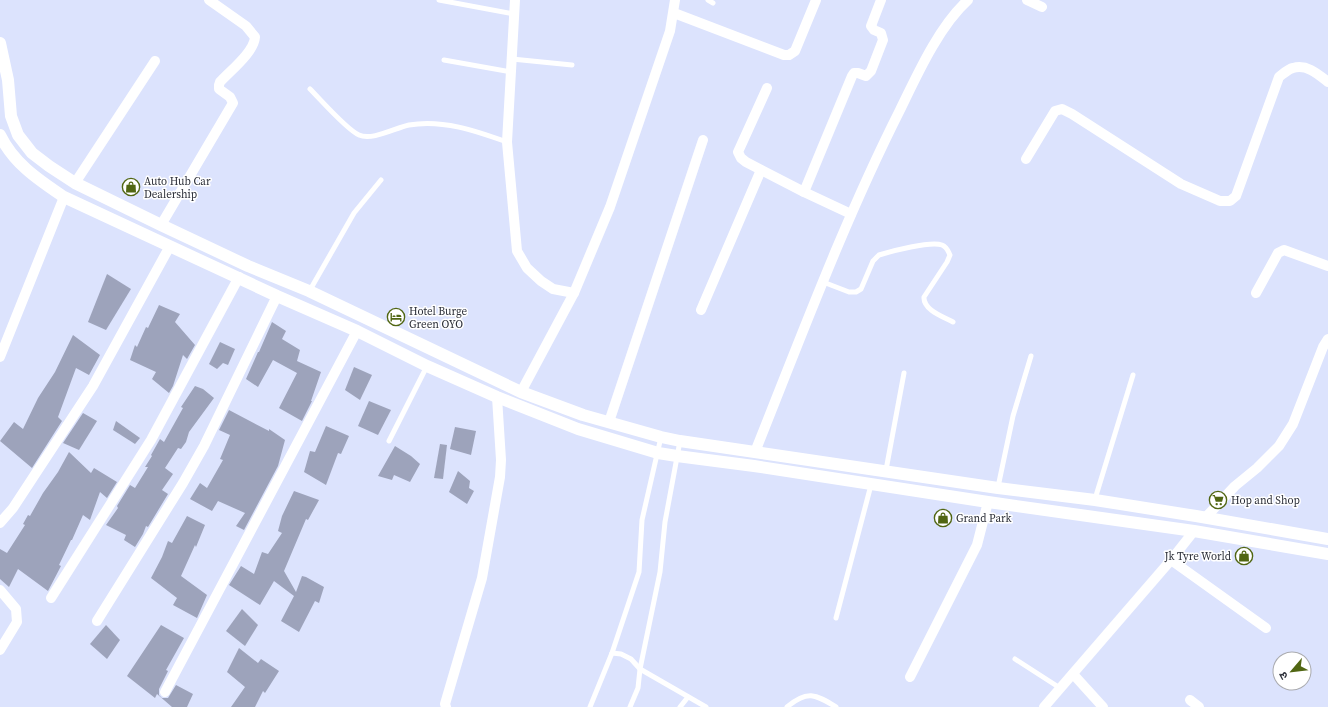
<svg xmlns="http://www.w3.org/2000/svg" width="1328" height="707" font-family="'Source Serif 4','Noto Sans Devanagari',serif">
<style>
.building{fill:#9da3bb}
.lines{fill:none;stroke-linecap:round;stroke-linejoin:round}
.service{stroke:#fff;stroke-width:5}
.minor{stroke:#fff;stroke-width:10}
.tertiary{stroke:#fff;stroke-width:12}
.labels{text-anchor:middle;stroke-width:3;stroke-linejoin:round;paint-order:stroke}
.poi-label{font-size:11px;fill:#2a2d37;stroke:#fff;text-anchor:start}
</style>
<rect width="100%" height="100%" fill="#dce3fd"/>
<g class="building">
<path d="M 107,274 L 131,289 L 106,330 L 88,322 Z"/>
<path d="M 159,305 L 180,314 L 175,322 L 195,345 L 187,359 L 183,355 L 173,386 L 169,393 L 152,379 L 156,372 L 130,360 L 135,345 L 137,347 L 146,327 L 148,328 Z"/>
<path d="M 272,322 L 286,331 L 282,339 L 300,350 L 297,361 L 321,372 L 311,401 L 312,401 L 302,421 L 279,408 L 297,373 L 273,360 L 258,387 L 246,379 L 258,352 L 259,352 Z"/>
<path d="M 73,335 L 100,355 L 89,375 L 76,368 L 58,417 L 62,421 L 32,468 L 0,441 L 14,422 L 23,429 L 38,398 L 55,372 Z"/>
<path d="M 220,342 L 235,349 L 228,365 L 223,363 L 217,369 L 209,364 Z"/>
<path d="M 354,367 L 372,375 L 360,400 L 345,390 Z"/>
<path d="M 195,386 L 203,389 L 214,398 L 189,432 L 186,442 L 181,449 L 178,448 L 165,468 L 173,474 L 162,490 L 168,494 L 148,527 L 146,526 L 143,534 L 135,547 L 124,540 L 126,535 L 106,525 L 118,508 L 117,506 L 130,485 L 135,488 L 148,467 L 145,467 L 152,456 L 151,455 L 160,439 L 164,442 L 183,408 L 181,407 Z"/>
<path d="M 369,401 L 391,410 L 378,435 L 358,426 Z"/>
<path d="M 229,410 L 269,431 L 269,429 L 285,440 L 278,466 L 244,530 L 236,526 L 245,513 L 218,501 L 212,511 L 190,499 L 200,483 L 207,488 L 223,460 L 220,459 L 230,435 L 219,430 Z"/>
<path d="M 83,413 L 97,421 L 79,450 L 63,443 Z"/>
<path d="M 116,421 L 140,438 L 135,444 L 113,430 Z"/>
<path d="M 326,426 L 349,436 L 341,454 L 338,453 L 326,485 L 304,472 L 310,451 L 315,452 Z"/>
<path d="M 455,427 L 476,431 L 471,455 L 450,449 Z"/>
<path d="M 440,444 L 447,445 L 443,479 L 434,478 Z"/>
<path d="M 395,446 L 411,456 L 420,464 L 410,482 L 394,475 L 392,480 L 378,476 Z"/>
<path d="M 69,452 L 91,473 L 94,468 L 117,482 L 107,498 L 100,492 L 90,520 L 83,515 L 72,540 L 71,540 L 59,565 L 61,566 L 48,591 L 18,569 L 9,587 L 0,579 L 0,549 L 7,553 L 25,525 L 23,524 L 28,515 L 30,516 L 43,493 L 58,472 Z"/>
<path d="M 458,471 L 470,481 L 469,488 L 474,491 L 467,504 L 449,492 Z"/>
<path d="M 294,491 L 319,500 L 308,520 L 306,519 L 284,571 L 296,592 L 302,576 L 306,577 L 324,587 L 319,603 L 315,601 L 299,632 L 281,621 L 294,596 L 274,581 L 260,605 L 229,585 L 241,566 L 254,574 L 262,552 L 268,554 L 282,533 L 278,531 L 282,516 Z"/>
<path d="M 187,516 L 205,525 L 196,547 L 195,545 L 181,576 L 207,595 L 197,618 L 173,605 L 177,598 L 151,578 L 162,557 L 168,541 L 172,543 Z"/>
<path d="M 242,609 L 258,625 L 245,646 L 226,631 Z"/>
<path d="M 106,625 L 120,640 L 107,659 L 90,644 Z"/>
<path d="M 161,625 L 184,638 L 166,670 L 168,671 L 159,689 L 159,695 L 162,698 L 168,698 L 176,685 L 193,694 L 187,707 L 172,707 L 157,694 L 155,698 L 127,676 Z"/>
<path d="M 239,648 L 258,663 L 261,659 L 279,671 L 265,693 L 263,691 L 255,707 L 231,707 L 245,687 L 227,672 Z"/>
</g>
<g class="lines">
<g class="service">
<path d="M 439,0 L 514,14"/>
<path d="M 708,0 L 713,3"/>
<path d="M 512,59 L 572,65"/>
<path d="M 444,60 L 511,72"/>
<path d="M 310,89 C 321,100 347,130 359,135 C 372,141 395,128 409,125 C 442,119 476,131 507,142"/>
<path d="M 823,282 L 849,292 L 856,292 L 861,289 L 873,261 L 879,255 C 892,251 930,241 942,245 C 947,247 948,251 950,255 L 947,262 L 924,297 C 923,310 944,317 953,322"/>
<path d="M 310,290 L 354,213 L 381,180"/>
<path d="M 389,441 L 427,366"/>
<path d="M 886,470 L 904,373"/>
<path d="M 998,487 L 1013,416 L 1031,356"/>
<path d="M 1095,499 L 1133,375"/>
<path d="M 836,618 L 871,485"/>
<path d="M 612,653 L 621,654 L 631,659 L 640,669 L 706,707"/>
<path d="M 1015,659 L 1060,688"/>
<path d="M 590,707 L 612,653 L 639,572 L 642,520 L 661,437"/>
<path d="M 630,707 L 638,688 L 640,669 L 660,572 L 665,522 L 680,441"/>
<path d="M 680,707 L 688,697"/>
<path d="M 787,707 C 807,690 815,694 836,707"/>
</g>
<g class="minor">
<path d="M 515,0 L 507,142 L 517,251 L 527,268 L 541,281 L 553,289 L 574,293"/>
<path d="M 1027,0 L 1042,7"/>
<path d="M 674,13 L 784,55 L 789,55 L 795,51 L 816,0"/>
<path d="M 767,88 L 738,152 L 741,158 L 746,162 L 804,192 L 851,214"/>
<path d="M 1026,159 L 1055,111 L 1062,109 L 1072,114 L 1181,184 L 1220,201 L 1230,201 L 1236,196 L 1279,77 C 1283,74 1288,69 1293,68 C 1307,64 1318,74 1328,82"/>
<path d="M 75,183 L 155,61"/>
<path d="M 804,192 L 852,76 L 854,73 L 858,73 L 866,76 L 871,71 L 883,40 L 881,33 L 874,30 L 871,26 L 881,0"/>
<path d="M 161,225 L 233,103 L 230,97 L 219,89 L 219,85 L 220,82 C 231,70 254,52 255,37 L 246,26 L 209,0"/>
<path d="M 1256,293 L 1278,253 L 1284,250 L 1328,266"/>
<path d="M 701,310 L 761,170"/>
<path d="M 0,357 L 64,197"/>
<path d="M 521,392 L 574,293 L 610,207 L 670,31 L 675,0"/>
<path d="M 609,422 L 703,140"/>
<path d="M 755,452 C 801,337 844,221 900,110 C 917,75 939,26 968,0"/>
<path d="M 1206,517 L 1235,486 L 1257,468 L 1279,446 L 1293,424 L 1323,347 L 1328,339"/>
<path d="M 0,523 L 13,508 L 93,386 L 170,246"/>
<path d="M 1171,560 L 1266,628"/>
<path d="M 0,590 L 16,609 L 17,622 L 0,650"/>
<path d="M 51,598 L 151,440 L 239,277"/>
<path d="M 97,621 L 183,483 L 204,446 L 277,296"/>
<path d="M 1073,674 L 1103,707"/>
<path d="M 910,677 L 977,545 L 988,502"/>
<path d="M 165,692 L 357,331"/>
<path d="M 1190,700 L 1199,707"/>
<path d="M 446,707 L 445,704 L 482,578 L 500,477 L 501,460 L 497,397"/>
<path d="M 1044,707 L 1171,560 L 1194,531"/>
</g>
<g class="tertiary">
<path d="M 0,43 L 8,80 L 11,116 L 18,135 L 32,153 L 49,166 L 75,183 L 161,225 L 248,266 L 309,291 L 521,392 L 583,415 L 661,437 L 680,441 L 998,488 L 1095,500 L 1196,516 L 1328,539"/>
<path d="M 0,135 C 14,164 39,180 64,197 L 277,296 L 357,331 L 427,366 L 497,397 L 578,429 L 658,453 L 677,456 L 754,466 L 988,502 L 1194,531 L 1328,554"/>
</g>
</g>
<defs>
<symbol id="shop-ring" viewBox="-11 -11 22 22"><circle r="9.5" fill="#fff" stroke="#516613" stroke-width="1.5"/><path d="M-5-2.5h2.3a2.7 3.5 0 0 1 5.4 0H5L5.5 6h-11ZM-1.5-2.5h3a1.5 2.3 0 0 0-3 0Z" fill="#516613"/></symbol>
<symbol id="hotel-ring" viewBox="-11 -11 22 22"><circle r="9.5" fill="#fff" stroke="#516613" stroke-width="1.5"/><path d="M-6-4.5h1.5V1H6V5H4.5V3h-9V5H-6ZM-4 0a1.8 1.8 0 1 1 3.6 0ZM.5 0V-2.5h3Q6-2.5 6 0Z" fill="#516613"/></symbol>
<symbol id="supermarket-ring" viewBox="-11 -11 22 22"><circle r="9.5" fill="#fff" stroke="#516613" stroke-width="1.5"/><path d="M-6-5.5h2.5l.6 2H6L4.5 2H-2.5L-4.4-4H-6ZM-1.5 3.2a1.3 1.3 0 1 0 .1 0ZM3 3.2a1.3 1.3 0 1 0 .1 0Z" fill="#516613"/></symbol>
</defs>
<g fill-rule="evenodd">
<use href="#shop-ring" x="121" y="177" width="20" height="20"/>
<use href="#hotel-ring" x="386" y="307" width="20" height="20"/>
<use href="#supermarket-ring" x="1208" y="490" width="20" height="20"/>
<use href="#shop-ring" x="933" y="508" width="20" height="20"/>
<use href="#shop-ring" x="1234" y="546" width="20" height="20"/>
</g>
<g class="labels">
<g class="poi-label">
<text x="144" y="185">Auto Hub Car<tspan x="144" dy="13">Dealership</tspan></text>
<text x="409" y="315">Hotel Burge<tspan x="409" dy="13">Green OYO</tspan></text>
<text x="1231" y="504">Hop and Shop</text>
<text x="956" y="522">Grand Park</text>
<text x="1231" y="560" text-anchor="end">Jk Tyre World</text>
</g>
</g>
<g transform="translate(1292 671) rotate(242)"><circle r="19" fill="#ffffff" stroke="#aaabaf"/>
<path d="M0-3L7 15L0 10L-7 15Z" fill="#516613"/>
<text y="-6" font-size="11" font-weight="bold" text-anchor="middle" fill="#2a2d37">उ</text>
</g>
</svg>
